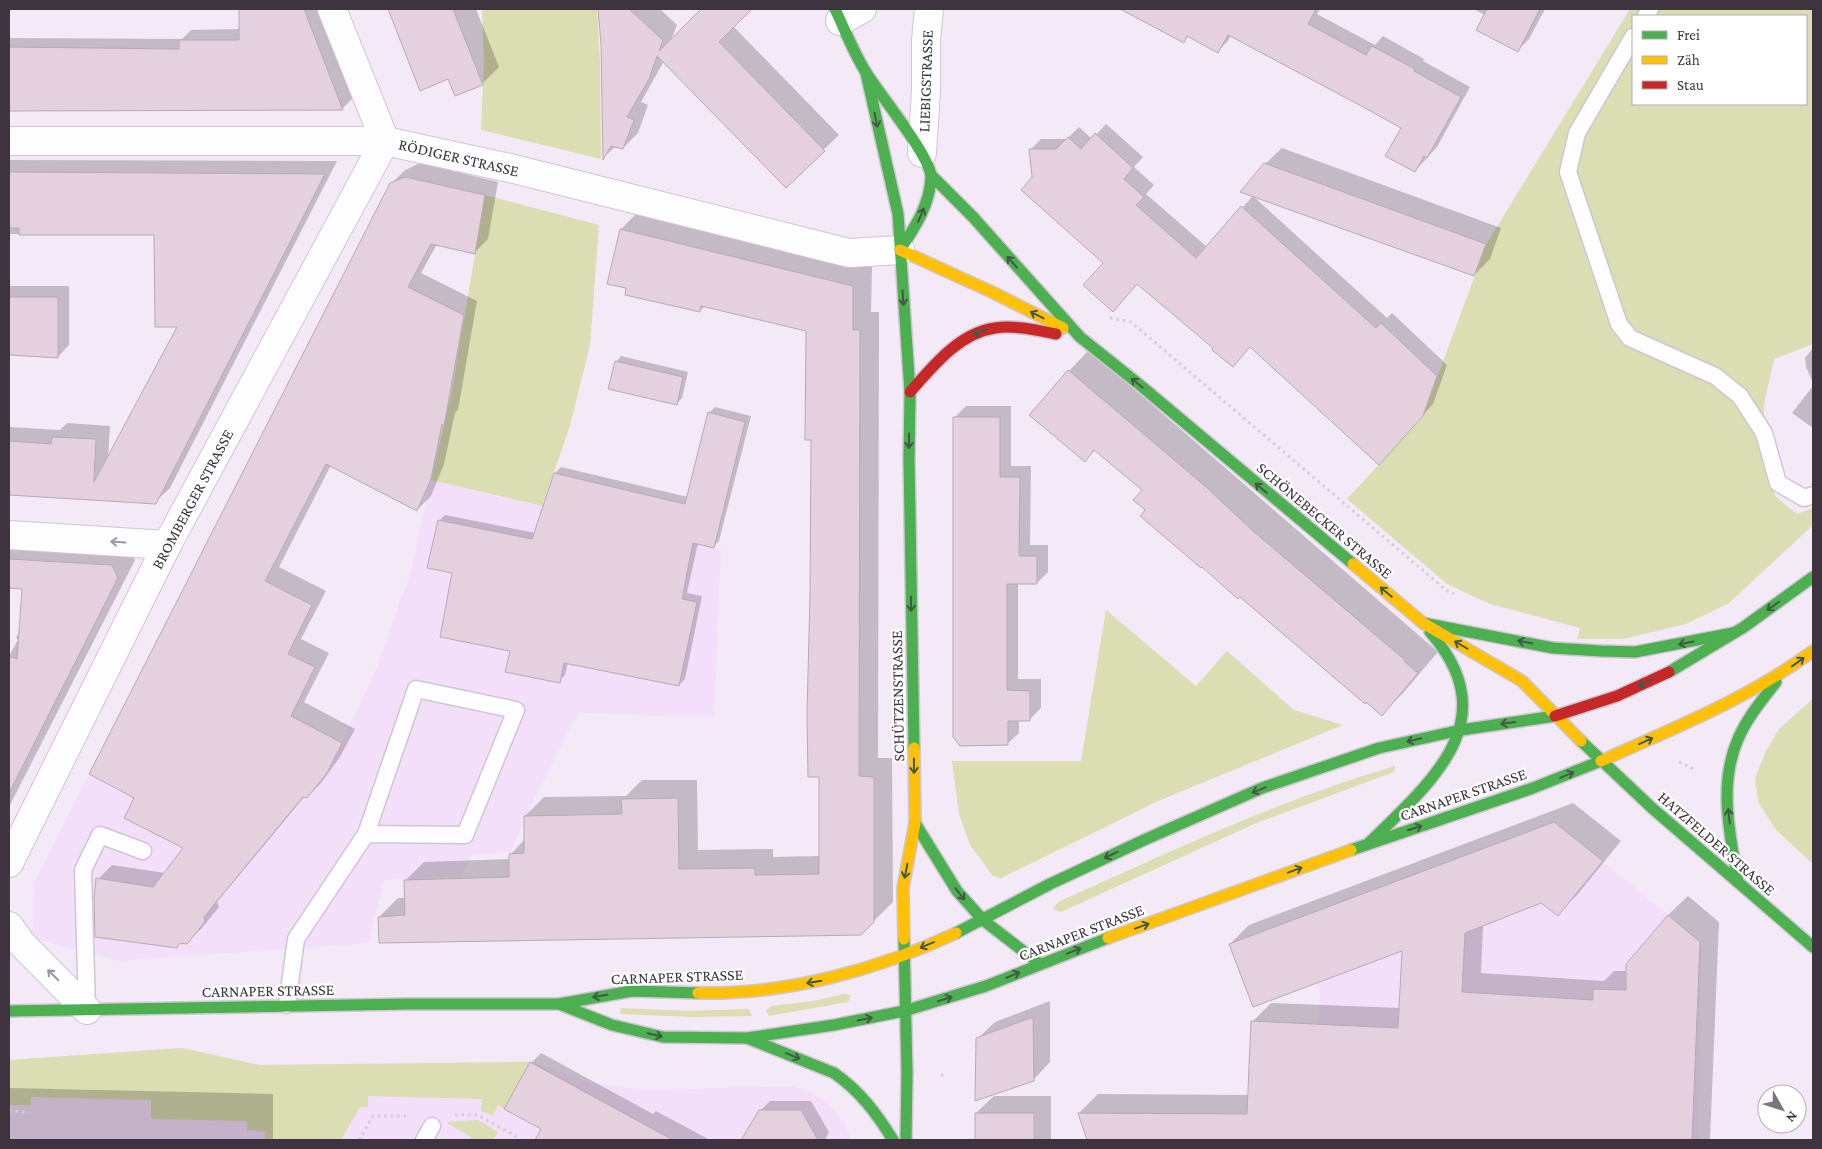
<svg xmlns="http://www.w3.org/2000/svg" width="1822" height="1149" font-family="'Crimson Pro',serif">
<style>
.built{fill:#f4dffa}
.green{fill:#dbddb2;fill-rule:evenodd}
.shadow{fill:#0003}
.building{fill:#e5d0de;stroke:#b6aab4}
.lines{fill:none;stroke-linecap:round;stroke-linejoin:round}
.lane-casing{stroke:#d0c6d2;stroke-width:19}
.street-casing{stroke:#d0c6d2;stroke-width:30}
.fast-casing{stroke:#d0c6d2;stroke-width:14}
.slow-casing{stroke:#d0c6d2;stroke-width:14}
.jam-casing{stroke:#d0c6d2;stroke-width:14}
.path{stroke:#d2ced3;stroke-width:3;stroke-dasharray:2.5 4;stroke-linecap:butt}
.lane{stroke:#fdfcfe;stroke-width:16}
.street{stroke:#fdfcfe;stroke-width:28}
.fast{stroke:#4caf50;stroke-width:11}
.slow{stroke:#ffc107;stroke-width:11}
.jam{stroke:#c62828;stroke-width:11}
.oneway{stroke:#425945}
.oneway2{stroke:#9d989f}
.labels{text-anchor:middle;stroke-width:4.5;stroke-linejoin:round;paint-order:stroke}
.street-label{font-size:16px;fill:#3d3440;stroke:#fff}
</style>
<rect width="100%" height="100%" fill="#f4e9f7"/>
<g class="built">
<path d="M 431,480 L 721,550 L 714,717 L 578,713 L 523,822 L 511,852 L 471,855 L 462,876 L 384,880 L 369,943 L 120,961 L 32,938 L 34,882 L 124,705 L 307,798 L 327,774 L 376,669 L 411,572 Z"/>
<path d="M 1554,822 L 1701,942 L 1699,1140 L 1312,1140 L 1320,992 L 1294,919 Z"/>
<path d="M 182,1048 L 260,1065 L 530,1061 L 591,1083 L 643,1090 L 793,1086 L 811,1092 L 830,1106 L 845,1124 L 851,1140 L 9,1140 L 9,1060 Z"/>
</g>
<g class="green">
<path d="M 482,9 L 597,9 L 600,62 L 601,159 L 481,130 L 484,61 Z"/>
<path d="M 1630,9 L 1813,9 L 1813,344 L 1774,359 L 1764,404 L 1762,461 L 1776,497 L 1797,514 L 1813,508 L 1813,525 L 1729,603 L 1686,624 L 1623,639 L 1577,639 L 1580,628 L 1490,604 L 1447,584 L 1347,499 L 1422,418 L 1487,243 ZM 1633,16 L 1806,16 L 1806,104 L 1633,104 Z"/>
<path d="M 485,195 L 599,225 L 590,345 L 570,426 L 542,506 L 431,480 L 452,391 Z"/>
<path d="M 1106,610 L 1196,686 L 1227,651 L 1294,710 L 1343,725 L 1158,801 L 1001,878 L 993,876 L 970,845 L 959,814 L 952,761 L 1081,761 Z"/>
<path d="M 1813,699 L 1813,864 L 1776,830 L 1758,802 L 1755,778 L 1766,751 L 1779,729 Z"/>
<path d="M 1395,766 L 1394,772 L 1254,824 L 1061,912 L 1053,909 L 1058,902 C 1169,852 1279,800 1395,766 Z"/>
<path d="M 844,994 L 851,995 L 848,1002 L 769,1016 L 766,1011 L 772,1006 L 813,1001 Z"/>
<path d="M 621,1008 L 688,1011 L 749,1009 L 752,1016 L 693,1017 L 620,1014 Z"/>
<path d="M 182,1048 L 260,1065 L 530,1062 L 504,1109 L 498,1105 L 493,1116 L 481,1111 L 482,1099 L 368,1096 L 368,1107 L 360,1107 L 341,1140 L 265,1140 L 265,1131 L 247,1130 L 247,1121 L 151,1119 L 151,1100 L 31,1097 L 31,1105 L 9,1105 L 9,1060 Z"/>
<path d="M 478,1120 L 498,1132 L 493,1140 L 470,1140 L 471,1137 L 447,1123 L 448,1122 Z"/>
</g>
<g class="shadow">
<path d="M 240,9 L 318,9 L 353,98 L 343,108 L 9,110 L 9,38 L 182,39 L 191,30 L 240,29 Z"/>
<path d="M 390,9 L 476,9 L 499,67 L 482,84 L 449,78 L 420,89 Z"/>
<path d="M 599,9 L 660,9 L 677,25 L 671,40 L 703,9 L 751,9 L 733,26 L 839,135 L 786,186 L 664,61 L 641,102 L 648,105 L 638,133 L 623,148 L 616,146 L 604,157 L 602,44 Z"/>
<path d="M 1141,9 L 1320,9 L 1317,14 L 1375,45 L 1383,36 L 1424,59 L 1423,61 L 1470,87 L 1437,147 L 1415,171 L 1403,127 L 1231,35 L 1228,41 L 1218,51 L 1189,36 L 1184,41 L 1155,16 Z"/>
<path d="M 1478,9 L 1545,9 L 1529,39 L 1518,50 L 1485,15 L 1477,11 Z"/>
<path d="M 1106,124 L 1143,157 L 1134,167 L 1154,185 L 1146,194 L 1207,247 L 1253,196 L 1387,318 L 1392,313 L 1447,365 L 1433,404 L 1389,452 L 1251,346 L 1215,348 L 1138,283 L 1104,263 L 1033,177 L 1030,150 L 1041,139 L 1067,139 L 1079,127 L 1092,139 Z"/>
<path d="M 1282,148 L 1501,228 L 1490,259 L 1474,275 L 1265,164 Z"/>
<path d="M 9,160 L 337,161 L 170,488 L 155,502 L 9,495 L 9,427 L 60,430 L 67,423 L 110,426 L 108,459 L 179,326 L 155,234 L 9,234 Z"/>
<path d="M 420,163 L 498,182 L 488,239 L 474,253 L 437,244 L 421,273 L 477,301 L 458,410 L 455,413 L 444,464 L 431,496 L 417,510 L 331,465 L 279,567 L 326,591 L 301,639 L 329,653 L 304,702 L 355,729 L 340,757 L 321,783 L 307,797 L 305,796 L 217,902 L 219,907 L 201,929 L 186,943 L 181,942 L 177,946 L 98,879 L 112,865 L 165,873 L 185,847 L 126,817 L 391,184 L 405,170 Z"/>
<path d="M 640,210 L 872,267 L 871,312 L 879,312 L 878,758 L 892,758 L 893,902 L 873,922 L 379,917 L 398,898 L 406,898 L 405,881 L 424,862 L 510,859 L 510,855 L 525,839 L 525,816 L 544,797 L 626,796 L 642,780 L 697,780 L 698,850 L 773,849 L 773,857 L 821,856 L 813,438 L 807,330 L 705,306 L 700,311 L 628,287 L 621,229 Z"/>
<path d="M 9,286 L 69,286 L 69,345 L 58,357 L 9,354 Z"/>
<path d="M 1813,348 L 1813,383 L 1806,367 L 1805,358 Z"/>
<path d="M 1089,350 L 1438,652 L 1403,693 L 1382,714 L 1147,510 L 1144,490 L 1096,449 L 1085,460 L 1069,371 Z"/>
<path d="M 621,356 L 688,372 L 682,398 L 676,404 L 616,362 Z"/>
<path d="M 1813,386 L 1813,428 L 1792,413 Z"/>
<path d="M 966,406 L 1011,406 L 1011,466 L 1031,466 L 1030,545 L 1048,545 L 1048,572 L 1037,583 L 1018,583 L 1018,679 L 1041,679 L 1041,708 L 1029,720 L 1019,720 L 1019,733 L 1007,744 L 954,418 Z"/>
<path d="M 715,407 L 751,416 L 719,541 L 713,547 L 698,543 L 687,593 L 702,596 L 685,679 L 679,685 L 568,662 L 565,675 L 559,681 L 511,650 L 454,572 L 439,521 L 445,515 L 536,533 L 555,473 L 561,467 L 688,497 L 709,413 Z"/>
<path d="M 9,541 L 129,548 L 135,560 L 9,807 L 9,656 L 18,640 L 16,638 L 38,595 L 23,587 L 9,587 Z"/>
<path d="M 1573,803 L 1621,841 L 1577,895 L 1558,914 L 1542,902 L 1483,925 L 1481,973 L 1604,981 L 1614,971 L 1627,971 L 1668,915 L 1688,896 L 1719,922 L 1710,1140 L 1088,1140 L 1079,1113 L 1098,1094 L 1249,1095 L 1252,1022 L 1271,1003 L 1401,1008 L 1404,949 L 1230,944 L 1249,925 Z"/>
<path d="M 1050,1001 L 1050,1062 L 1033,1080 L 977,1039 L 995,1022 Z"/>
<path d="M 541,1053 L 653,1114 L 656,1111 L 710,1140 L 544,1140 L 538,1137 L 543,1129 L 531,1063 Z"/>
<path d="M 9,1088 L 273,1094 L 273,1140 L 9,1140 Z"/>
<path d="M 994,1096 L 1051,1096 L 1051,1140 L 977,1140 L 976,1113 Z"/>
<path d="M 770,1101 L 811,1101 L 829,1132 L 825,1140 L 743,1140 L 760,1111 Z"/>
</g>
<g class="building">
<path d="M 239,9 L 304,9 L 343,110 L 9,111 L 9,47 L 179,49 L 179,40 L 239,40 Z"/>
<path d="M 388,9 L 453,9 L 483,85 L 455,96 L 448,79 L 420,91 Z"/>
<path d="M 598,9 L 629,9 L 663,40 L 659,51 L 701,9 L 752,9 L 719,42 L 825,151 L 786,188 L 657,56 L 649,79 L 627,117 L 634,120 L 623,149 L 611,146 L 603,160 L 601,44 Z"/>
<path d="M 1120,9 L 1316,9 L 1308,24 L 1366,55 L 1372,46 L 1415,69 L 1414,71 L 1461,97 L 1427,158 L 1424,156 L 1415,172 L 1385,156 L 1401,128 L 1365,108 L 1228,35 L 1218,53 L 1187,36 L 1184,43 Z"/>
<path d="M 1487,9 L 1540,9 L 1518,52 L 1476,30 Z"/>
<path d="M 1095,133 L 1133,168 L 1124,179 L 1144,197 L 1136,205 L 1196,258 L 1241,206 L 1376,328 L 1381,323 L 1437,376 L 1423,416 L 1379,465 L 1250,347 L 1233,367 L 1212,350 L 1213,348 L 1137,284 L 1113,312 L 1083,285 L 1103,263 L 1021,190 L 1032,177 L 1029,149 L 1056,149 L 1068,137 L 1081,149 Z"/>
<path d="M 1264,163 L 1486,244 L 1474,276 L 1240,192 Z"/>
<path d="M 9,172 L 325,174 L 156,504 L 9,495 L 9,441 L 51,444 L 52,437 L 96,439 L 94,482 L 177,327 L 155,327 L 154,235 L 19,235 L 19,228 L 9,228 Z"/>
<path d="M 405,177 L 485,195 L 475,254 L 431,244 L 408,287 L 464,315 L 444,426 L 442,424 L 431,479 L 417,511 L 326,464 L 265,581 L 312,605 L 288,654 L 315,667 L 291,716 L 342,743 L 327,773 L 307,798 L 303,797 L 204,917 L 205,922 L 187,944 L 180,943 L 177,948 L 95,937 L 94,898 L 96,878 L 153,887 L 183,848 L 124,818 L 134,798 L 89,774 L 390,183 Z"/>
<path d="M 620,229 L 853,286 L 853,330 L 860,330 L 859,776 L 874,777 L 874,922 L 861,935 L 379,943 L 378,917 L 405,915 L 404,880 L 509,877 L 509,854 L 524,853 L 524,816 L 622,814 L 621,799 L 678,798 L 679,869 L 755,868 L 755,875 L 819,874 L 819,777 L 808,777 L 807,713 L 810,596 L 811,440 L 805,440 L 806,331 L 701,306 L 700,312 L 625,295 L 626,288 L 607,284 Z"/>
<path d="M 9,297 L 58,297 L 58,358 L 9,355 Z"/>
<path d="M 615,361 L 683,377 L 677,405 L 608,389 Z"/>
<path d="M 1068,370 L 1205,486 L 1253,531 L 1405,660 L 1404,661 L 1418,673 L 1382,716 L 1366,702 L 1365,704 L 1240,597 L 1238,599 L 1202,567 L 1201,568 L 1140,516 L 1145,510 L 1133,500 L 1142,490 L 1094,450 L 1085,462 L 1029,415 Z"/>
<path d="M 708,412 L 745,422 L 714,548 L 693,543 L 682,599 L 697,602 L 679,686 L 564,663 L 560,683 L 505,672 L 510,651 L 440,637 L 452,573 L 427,568 L 438,520 L 532,539 L 554,473 L 685,504 Z"/>
<path d="M 953,417 L 1000,417 L 1000,477 L 1020,477 L 1019,556 L 1037,556 L 1037,584 L 1007,584 L 1007,690 L 1030,691 L 1030,721 L 1008,721 L 1008,745 L 960,746 L 953,737 Z"/>
<path d="M 9,559 L 112,565 L 118,578 L 9,793 L 9,656 L 17,659 L 22,589 L 9,588 Z"/>
<path d="M 1554,822 L 1603,861 L 1558,916 L 1541,903 L 1465,933 L 1462,992 L 1593,1000 L 1593,989 L 1626,990 L 1626,964 L 1668,915 L 1700,942 L 1692,1140 L 1087,1140 L 1078,1113 L 1247,1114 L 1251,1021 L 1398,1028 L 1402,951 L 1253,1007 L 1229,944 Z"/>
<path d="M 1033,1017 L 1034,1081 L 975,1101 L 976,1038 Z"/>
<path d="M 530,1062 L 673,1140 L 535,1140 L 541,1129 L 504,1109 Z"/>
<path d="M 759,1110 L 801,1110 L 818,1140 L 741,1140 Z"/>
<rect x="975" y="1113" width="59" height="27"/>
</g>
<g class="lines">
<defs>
<g id="lane">
<path d="M 1646,16 L 1650,9"/>
<path d="M 1633,37 L 1577,133 L 1568,172 L 1619,324 L 1630,338 L 1715,376 L 1740,396 L 1764,433 L 1778,483 L 1804,498 L 1813,495"/>
<path d="M 287,1005 L 296,939 L 366,834 L 416,689 L 516,710 L 465,835 L 366,834"/>
<path d="M 87,1010 L 83,870 L 100,835 L 143,851"/>
<path d="M 424,1140 L 432,1126"/>
</g>
<g id="street">
<path d="M 332,9 L 385,141"/>
<path d="M 840,21 L 862,9"/>
<path d="M 9,141 L 385,141 L 510,168 L 849,253 L 900,250"/>
<path d="M 922,153 L 926,91 L 926,40 L 929,9"/>
<path d="M 9,535 L 167,545"/>
<path d="M 9,863 L 167,545 L 385,141"/>
<path d="M 9,926 L 21,943 L 87,1010"/>
</g>
<g id="fast">
<path d="M 835,9 C 845,30 854,54 867,74 C 880,95 931,157 931,177 C 930,205 915,227 900,250"/>
<path d="M 866,73 L 898,214 L 910,392 L 909,459 L 914,748"/>
<path d="M 931,175 L 973,217 L 1080,337 L 1140,385 L 1353,564"/>
<path d="M 1423,623 L 1553,648 L 1601,651 L 1635,652 L 1733,633"/>
<path d="M 1669,672 L 1744,627 L 1813,577"/>
<path d="M 1581,741 L 1652,808 L 1813,947"/>
<path d="M 915,823 L 957,891 L 983,920 L 1040,964"/>
<path d="M 1369,843 C 1432,781 1507,720 1430,632"/>
<path d="M 1351,850 L 1533,788 L 1601,761"/>
<path d="M 1738,882 C 1730,835 1718,785 1738,739 C 1747,718 1762,700 1776,682"/>
<path d="M 956,933 L 1050,884 L 1144,840 L 1262,788 L 1379,748 L 1461,730 L 1555,716"/>
<path d="M 904,939 L 907,1073 L 906,1140"/>
<path d="M 559,1004 L 612,1025 L 663,1037 L 747,1038 L 834,1025 L 904,1011 L 986,986 L 1108,938"/>
<path d="M 9,1011 L 408,1004 L 559,1004 L 632,991 L 698,993"/>
<path d="M 747,1038 L 834,1073 C 860,1091 877,1114 893,1140"/>
</g>
<g id="slow">
<path d="M 900,250 L 994,293 L 1063,328"/>
<path d="M 1353,564 L 1423,623 L 1522,681 L 1581,741"/>
<path d="M 1601,761 C 1674,728 1748,699 1813,651"/>
<path d="M 1108,938 L 1351,850"/>
<path d="M 904,939 L 903,888 L 915,823 L 914,748"/>
<path d="M 698,993 C 785,995 878,970 956,933"/>
</g>
<g id="jam">
<path d="M 910,392 C 933,366 959,333 995,328 C 1015,325 1036,330 1056,334"/>
<path d="M 1555,716 L 1617,696 L 1669,672"/>
</g>
</defs>
<use href="#lane" class="lane-casing"/>
<use href="#street" class="street-casing"/>
<use href="#fast" class="fast-casing"/>
<use href="#slow" class="slow-casing"/>
<use href="#jam" class="jam-casing"/>
<g class="path">
<path d="M 1110,318 L 1131,322 L 1446,590 L 1454,594"/>
<path d="M 1679,762 L 1696,770"/>
<path d="M 941,1075 L 947,1076"/>
<path d="M 9,1111 L 29,1112"/>
<path d="M 455,1115 L 478,1115 L 519,1138 L 518,1140"/>
<path d="M 359,1140 L 373,1116 L 406,1116"/>
</g>
<use href="#lane" class="lane"/>
<use href="#street" class="street"/>
<use href="#fast" class="fast"/>
<use href="#slow" class="slow"/>
<use href="#jam" class="jam"/>
</g>
<defs><path id="oneway-shaft" d="M-6 0H5M1.5-3L5.5 0L1.5 3" fill="none" stroke-width="1.6" stroke-linecap="round" stroke-linejoin="round" transform="scale(1.25)"/></defs>
<g class="oneway">
<use href="#oneway-shaft" transform="translate(876 120) rotate(78)"/>
<use href="#oneway-shaft" transform="translate(921 215) rotate(-67)"/>
<use href="#oneway-shaft" transform="translate(1012 262) rotate(-131)"/>
<use href="#oneway-shaft" transform="translate(903 298) rotate(86)"/>
<use href="#oneway-shaft" transform="translate(1037 315) rotate(-153)"/>
<use href="#oneway-shaft" transform="translate(980 332) rotate(157)"/>
<use href="#oneway-shaft" transform="translate(1137 383) rotate(-141)"/>
<use href="#oneway-shaft" transform="translate(909 441) rotate(90)"/>
<use href="#oneway-shaft" transform="translate(1261 488) rotate(-140)"/>
<use href="#oneway-shaft" transform="translate(1386 592) rotate(-140)"/>
<use href="#oneway-shaft" transform="translate(911 604) rotate(89)"/>
<use href="#oneway-shaft" transform="translate(1773 606) rotate(145)"/>
<use href="#oneway-shaft" transform="translate(1525 642) rotate(-169)"/>
<use href="#oneway-shaft" transform="translate(1686 643) rotate(169)"/>
<use href="#oneway-shaft" transform="translate(1461 645) rotate(-150)"/>
<use href="#oneway-shaft" transform="translate(1798 662) rotate(-36)"/>
<use href="#oneway-shaft" transform="translate(1645 683) rotate(155)"/>
<use href="#oneway-shaft" transform="translate(1508 723) rotate(172)"/>
<use href="#oneway-shaft" transform="translate(1414 740) rotate(167)"/>
<use href="#oneway-shaft" transform="translate(1646 741) rotate(-24)"/>
<use href="#oneway-shaft" transform="translate(914 766) rotate(89)"/>
<use href="#oneway-shaft" transform="translate(1567 775) rotate(-22)"/>
<use href="#oneway-shaft" transform="translate(1259 790) rotate(158)"/>
<use href="#oneway-shaft" transform="translate(1729 816) rotate(-96)"/>
<use href="#oneway-shaft" transform="translate(1415 828) rotate(-18)"/>
<use href="#oneway-shaft" transform="translate(1111 855) rotate(154)"/>
<use href="#oneway-shaft" transform="translate(1295 870) rotate(-20)"/>
<use href="#oneway-shaft" transform="translate(906 871) rotate(101)"/>
<use href="#oneway-shaft" transform="translate(960 894) rotate(51)"/>
<use href="#oneway-shaft" transform="translate(1142 926) rotate(-20)"/>
<use href="#oneway-shaft" transform="translate(927 945) rotate(157)"/>
<use href="#oneway-shaft" transform="translate(1074 951) rotate(-21)"/>
<use href="#oneway-shaft" transform="translate(1013 975) rotate(-22)"/>
<use href="#oneway-shaft" transform="translate(814 982) rotate(170)"/>
<use href="#oneway-shaft" transform="translate(600 996) rotate(171)"/>
<use href="#oneway-shaft" transform="translate(945 999) rotate(-17)"/>
<use href="#oneway-shaft" transform="translate(865 1019) rotate(-12)"/>
<use href="#oneway-shaft" transform="translate(655 1035) rotate(13)"/>
<use href="#oneway-shaft" transform="translate(793 1056) rotate(22)"/>
</g>
<g class="oneway2">
<use href="#oneway-shaft" transform="translate(118 542) rotate(-176)"/>
<use href="#oneway-shaft" transform="translate(53 975) rotate(-135)"/>
</g>
<g class="labels">
<g class="street-label">
<text transform="translate(925 81) rotate(-88)" y="6">LIEBIGSTRASSE</text>
<text transform="translate(459 157) rotate(13)" y="6">RÖDIGER STRASSE</text>
<text transform="translate(192 499) rotate(-62)" y="6">BROMBERGER STRASSE</text>
<text transform="translate(1325 520) rotate(40)" y="6">SCHÖNEBECKER STRASSE</text>
<text transform="translate(897 696) rotate(-91)" y="6">SCHÜTZENSTRASSE</text>
<text transform="translate(1463 794) rotate(-19)" y="6">CARNAPER STRASSE</text>
<text transform="translate(1717 843) rotate(41)" y="6">HATZFELDER STRASSE</text>
<text transform="translate(1081 932) rotate(-21)" y="6">CARNAPER STRASSE</text>
<text transform="translate(677 976) rotate(-2)" y="6">CARNAPER STRASSE</text>
<text transform="translate(268 990) rotate(-1)" y="6">CARNAPER STRASSE</text>
</g>
</g>
<rect width="1822" height="1149" fill="none" stroke="#3d3440" stroke-width="20"/>
<rect x="1632" y="15" width="175" height="90" fill="#ffffff" stroke="#b1aeb3"/>
<rect x="1642" y="31" width="25" height="8" fill="#4caf50" stroke="#b1aeb3"/>
<text x="1677" y="40" font-size="15" fill="#3d3440">Frei</text>
<rect x="1642" y="56" width="25" height="8" fill="#ffc107" stroke="#b1aeb3"/>
<text x="1677" y="65" font-size="15" fill="#3d3440">Zäh</text>
<rect x="1642" y="81" width="25" height="8" fill="#c62828" stroke="#b1aeb3"/>
<text x="1677" y="90" font-size="15" fill="#3d3440">Stau</text>
<g transform="translate(1782 1109) rotate(129)"><circle r="24" fill="#ffffff" stroke="#b1aeb3"/>
<path d="M0-4L9 19L0 12L-9 19Z" fill="#7d7380"/>
<text y="-8" font-size="14" font-weight="bold" text-anchor="middle" fill="#3d3440">N</text>
</g>
</svg>
